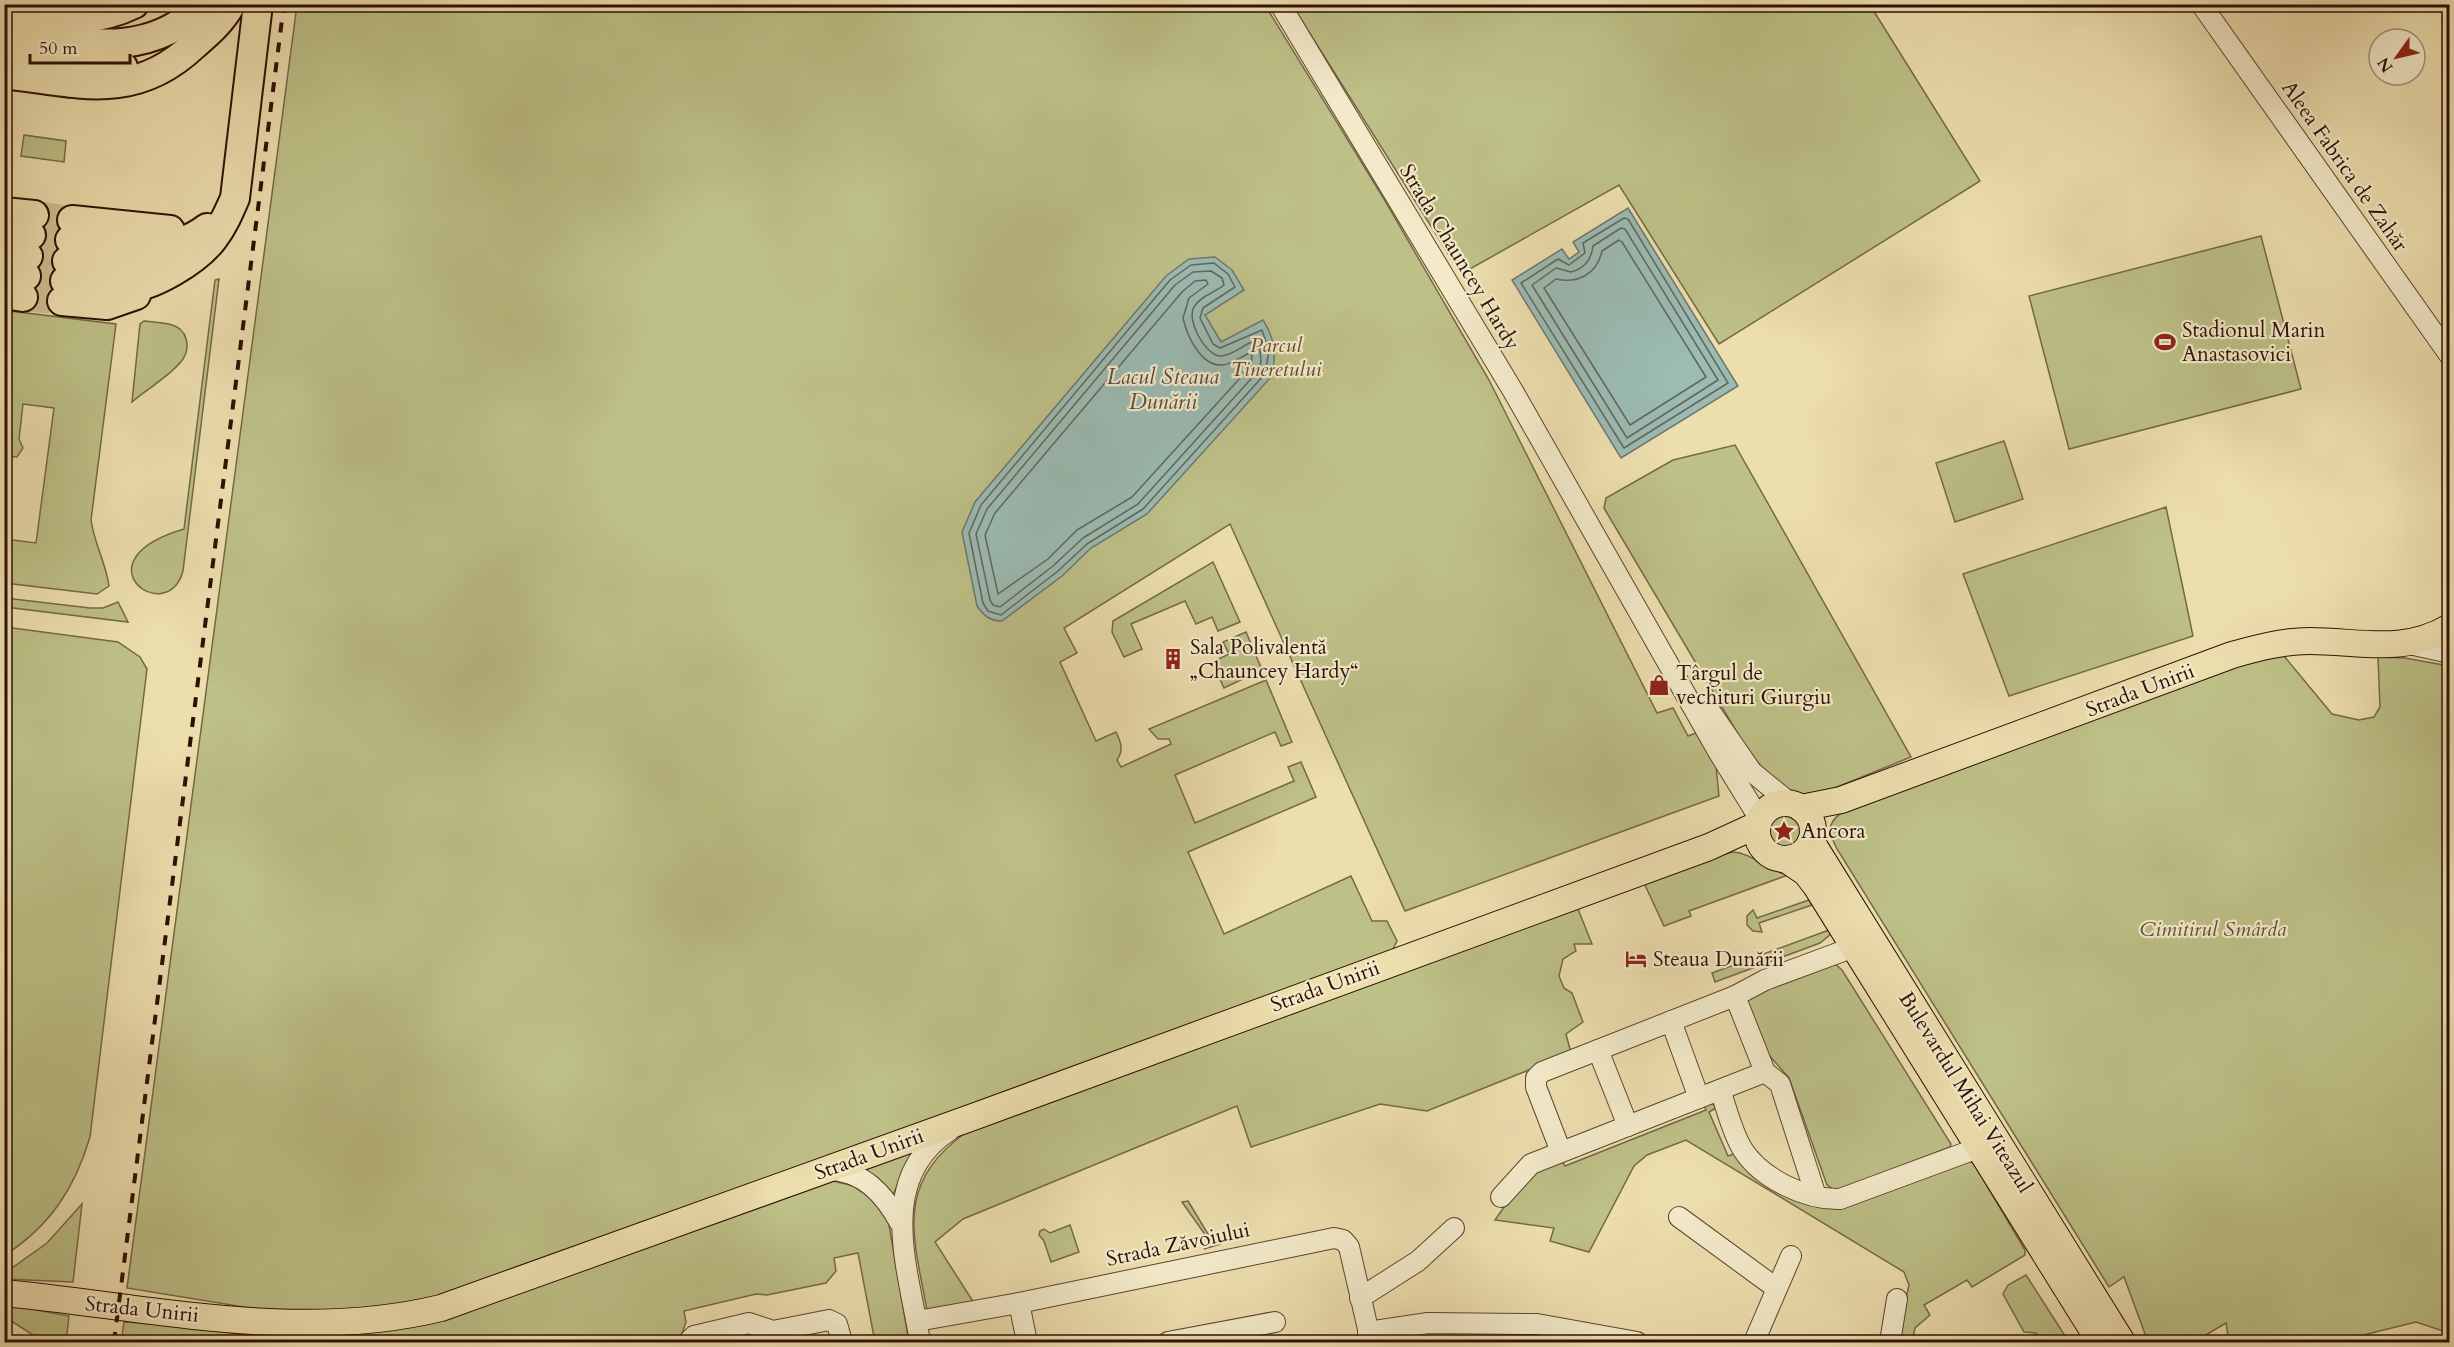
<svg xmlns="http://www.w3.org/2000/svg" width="2454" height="1347" font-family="Cardo,serif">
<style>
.green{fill:#bdc087;stroke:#756846;stroke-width:1.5}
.water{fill:#9bbbb3;stroke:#6f766d;stroke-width:1.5}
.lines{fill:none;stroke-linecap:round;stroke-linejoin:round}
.shore{stroke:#64655c;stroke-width:1.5}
.highway-tunnel{stroke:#d0bf94;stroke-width:28;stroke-dasharray:28 14;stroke-linecap:butt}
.minor-casing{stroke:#5d432e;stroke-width:22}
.major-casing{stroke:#2d0f04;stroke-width:28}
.highway-casing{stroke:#2d0f04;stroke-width:32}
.minor{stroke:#f3eaca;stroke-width:20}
.major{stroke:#eddeae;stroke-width:26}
.highway{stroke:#eddeae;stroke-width:28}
.rail{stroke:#2d0f04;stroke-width:4;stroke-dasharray:10 10;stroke-linecap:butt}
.labels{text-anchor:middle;stroke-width:4.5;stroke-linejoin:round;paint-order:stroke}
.street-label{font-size:21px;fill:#2d0f04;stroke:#f3eaca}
.poi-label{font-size:21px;fill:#2d0f04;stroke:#f3eaca;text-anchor:start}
.park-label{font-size:21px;font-style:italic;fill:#5f4d32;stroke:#f3eaca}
.water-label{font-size:22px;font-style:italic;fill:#544b41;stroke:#f3eaca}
</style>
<rect width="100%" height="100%" fill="#eddeae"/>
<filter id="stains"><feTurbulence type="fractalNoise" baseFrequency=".00333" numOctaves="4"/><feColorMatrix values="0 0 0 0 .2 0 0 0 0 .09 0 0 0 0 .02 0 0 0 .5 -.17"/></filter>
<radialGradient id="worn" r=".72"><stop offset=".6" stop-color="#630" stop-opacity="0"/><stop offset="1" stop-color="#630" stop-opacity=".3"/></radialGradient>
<g class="green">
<path d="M 297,5 L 1265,5 L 1384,199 L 1489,380 L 1657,713 L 1673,708 L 1688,736 L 1696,733 L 1716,766 L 1719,796 L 1405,911 L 1230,524 L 1064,628 L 1077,653 L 1060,662 L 1096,741 L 1116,732 C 1121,742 1124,750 1117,760 L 1121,767 L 1171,744 L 1169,739 L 1158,739 L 1149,729 L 1266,680 L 1292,742 L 1281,746 L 1275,732 L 1175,775 L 1195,823 L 1294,781 L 1288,767 L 1301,762 L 1316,797 L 1188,852 L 1224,934 L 1351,876 L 1372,921 L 1387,921 L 1397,941 L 1392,951 L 436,1300 L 367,1312 L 287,1314 L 127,1288 Z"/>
<path d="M 1292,5 L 1870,5 L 1980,181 L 1719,344 L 1619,185 L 1461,274 Z"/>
<path d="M 24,135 L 66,141 L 64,162 L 21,156 Z"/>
<path d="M 2261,236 L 2301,389 L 2069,449 L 2029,296 Z"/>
<path d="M 219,279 L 183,571 C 167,629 75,561 184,529 L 215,280 Z"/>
<path d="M 10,311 L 116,324 L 91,520 C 94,543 106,563 109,586 L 97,594 L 5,583 L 5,539 L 36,543 L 54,408 L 23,404 L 19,439 L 23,448 L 17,457 L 5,456 L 4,354 Z"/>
<path d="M 144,321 C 153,322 164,322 172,325 C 187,329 191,347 183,359 C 174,373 146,390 132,402 L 140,324 Z"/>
<path d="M 2004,441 L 2023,499 L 1955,522 L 1936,463 Z"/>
<path d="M 1735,445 L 1911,757 L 1810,798 C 1790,800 1760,766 1748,751 L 1604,508 L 1606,498 L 1673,460 Z"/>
<path d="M 2166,507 L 2193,636 L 2009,696 L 1963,574 Z"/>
<path d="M 1213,562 L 1240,622 L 1218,631 L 1212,617 L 1196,624 L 1185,601 L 1131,624 L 1142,649 L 1124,657 L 1112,632 L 1113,621 Z"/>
<path d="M 5,598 L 90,608 L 103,608 L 118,602 L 128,622 L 5,607 Z"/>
<path d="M 5,627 L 118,642 L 140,657 L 147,669 L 90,1137 C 75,1188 50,1226 5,1255 Z"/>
<path d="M 1246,632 L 1262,670 L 1224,688 L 1212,662 L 1229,654 L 1223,642 Z"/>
<path d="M 2284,656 L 2332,714 L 2359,720 L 2374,717 L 2380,707 L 2378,657 L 2405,658 L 2449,666 L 2449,1333 L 2416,1322 L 2335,1342 L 2229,1342 L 2226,1323 L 2194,1342 L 2148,1342 L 2124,1277 L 2109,1287 L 1837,849 C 1826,828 1828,821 1848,808 L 2245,663 Z"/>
<circle cx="1784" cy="832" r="16"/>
<path d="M 1733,852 C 1752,853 1766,870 1788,875 L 1689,911 L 1691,916 L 1664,926 L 1644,883 L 1709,858 Z"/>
<path d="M 1809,900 L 1812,905 L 1759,923 L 1762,932 L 1753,931 L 1747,925 L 1747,916 L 1753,910 L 1757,918 Z"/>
<path d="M 1578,909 L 1592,944 L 1574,944 L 1576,951 L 1563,959 L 1559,976 L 1564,988 L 1572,993 L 1583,1022 L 1566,1034 L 1571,1053 L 1427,1111 L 1380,1104 L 1251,1147 L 1237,1106 L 963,1219 L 935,1242 L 974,1303 L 927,1310 C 913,1234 894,1183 968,1131 L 1551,916 Z"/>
<path d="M 1829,930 L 1831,934 L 1820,943 L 1715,982 L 1712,973 Z"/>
<path d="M 1833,962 L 1842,970 L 1951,1144 L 1950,1147 L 1836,1191 L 1827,1185 L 1789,1078 L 1768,1054 L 1746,1003 C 1754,985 1814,969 1833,962 Z"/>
<path d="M 1702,1102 L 1711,1102 L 1716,1108 L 1709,1112 L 1728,1156 L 1736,1153 C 1773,1183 1799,1218 1851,1205 L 1968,1160 L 1974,1164 L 2025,1250 L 2025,1255 L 1972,1287 L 1967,1280 L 1924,1305 L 1930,1315 L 1915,1328 L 1912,1342 L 1896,1342 L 1909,1285 L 1904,1272 L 1686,1140 L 1647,1155 L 1634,1166 L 1589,1252 L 1550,1241 L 1554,1228 L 1495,1220 L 1525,1177 L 1560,1157 L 1565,1166 L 1706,1110 Z"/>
<path d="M 912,1152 L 893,1195 L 863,1171 L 863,1165 Z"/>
<path d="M 833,1181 L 854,1186 L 869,1197 L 888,1219 L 909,1342 L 875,1342 L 858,1253 L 834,1258 L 836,1271 L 826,1283 L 767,1295 L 756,1294 L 684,1311 L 686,1322 L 679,1342 L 121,1342 L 124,1322 L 323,1334 Z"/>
<path d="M 1188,1201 L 1214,1244 L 1222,1240 L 1221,1244 L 1204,1249 L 1211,1243 L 1182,1202 Z"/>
<path d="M 82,1204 L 73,1282 L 5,1279 L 5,1273 L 47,1243 Z"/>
<path d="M 1070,1225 L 1079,1252 L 1051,1262 L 1044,1241 L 1039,1235 L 1040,1231 L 1044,1229 L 1050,1233 Z"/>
<path d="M 2026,1275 L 2069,1342 L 2035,1342 L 2036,1333 L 2024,1332 L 2003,1294 L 2008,1285 Z"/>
<path d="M 4,1304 L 69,1316 L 66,1342 L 44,1342 L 5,1317 Z"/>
</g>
<g class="water">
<path d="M 1628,208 L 1738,386 L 1621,458 L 1512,280 L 1562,249 L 1569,259 L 1579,252 L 1573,242 Z"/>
<path d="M 1215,257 L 1232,270 L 1244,290 L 1205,315 L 1221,342 L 1263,320 C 1275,339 1277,355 1271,377 L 1147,514 L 1091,548 L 1062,576 L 1002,621 C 990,621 984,616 977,606 L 962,532 L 975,502 L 1166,276 L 1189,259 Z"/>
</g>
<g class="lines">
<g class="shore">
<path d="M 1624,218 L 1628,219 L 1728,383 L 1624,448 L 1521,283 L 1558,259 L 1569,265 L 1585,253 L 1583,243 Z"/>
<path d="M 1621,228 L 1625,229 L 1718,380 L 1627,438 L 1532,285 L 1556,268 L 1571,272 C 1585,268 1591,260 1593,246 Z"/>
<path d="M 1619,240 L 1622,242 L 1706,377 L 1630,425 L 1544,288 L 1556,279 C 1578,284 1597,274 1602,251 Z"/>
<path d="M 1214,263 L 1228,274 L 1235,287 L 1203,308 L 1200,318 L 1213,344 L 1220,348 L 1262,330 L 1269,351 L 1265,374 L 1143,509 L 1087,544 L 1058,571 L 1001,615 L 988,611 L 983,603 L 969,533 L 981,505 L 1170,280 L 1191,265 Z"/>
<path d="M 1211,271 L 1222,278 L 1224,285 C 1216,292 1200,296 1194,307 C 1186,320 1205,355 1220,356 C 1234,356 1246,341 1259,340 L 1261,361 L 1259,370 L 1138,504 L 1083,538 L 1053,566 L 1000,607 L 993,605 L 990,600 L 976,534 L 987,509 L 1175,285 L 1193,272 Z"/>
<path d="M 1195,281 L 1206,280 L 1208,284 L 1189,298 L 1183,318 C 1187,336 1201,367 1223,365 C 1233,364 1241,356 1250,353 L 1252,356 L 1251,366 L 1132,497 L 1077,530 L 1048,559 L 998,594 L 985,535 L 995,513 L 1182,292 Z"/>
</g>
<g class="highway-tunnel">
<path d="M 34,215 L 72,220"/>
<path d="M 31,235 L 70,240"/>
<path d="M 28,256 L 67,261"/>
<path d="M 26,276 L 65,281"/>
<path d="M 23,297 L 62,301"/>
</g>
<defs>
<g id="minor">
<path d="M 1280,4 L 1513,391 L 1719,753 L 1759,818"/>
<path d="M 2201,4 L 2450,356"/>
<path d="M 2409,644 L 2450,653"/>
<path d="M 1705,704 L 1752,772 L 1790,803"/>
<path d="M 1671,1021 L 1699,1098"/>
<path d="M 1598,1050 L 1628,1126"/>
<path d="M 1765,1072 L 1735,996 L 1765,980 L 1854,947"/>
<path d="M 1720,1090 C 1727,1109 1732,1133 1743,1150 C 1762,1179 1806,1200 1840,1199 L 1978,1148"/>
<path d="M 1561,1152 L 1536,1087 L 1536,1078 L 1542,1072 L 1735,996"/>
<path d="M 827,1170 C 863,1170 884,1194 900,1223"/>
<path d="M 1501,1197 L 1531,1164 L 1765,1072 L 1780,1084 L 1816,1196"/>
<path d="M 1679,1217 L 1776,1288"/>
<path d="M 1360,1298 L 1418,1261 L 1454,1228"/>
<path d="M 1019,1303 L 1027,1342"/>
<path d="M 917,1321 L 1019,1303 L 1334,1238 L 1343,1240 L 1349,1247 L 1371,1342"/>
<path d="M 1368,1332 L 1428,1323 L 1537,1324 L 1637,1342"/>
<path d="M 688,1342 L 694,1336 L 749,1323 L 773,1331 L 829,1320 L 837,1324 L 842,1342"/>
<path d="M 920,1342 C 909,1270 874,1179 950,1130"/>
<path d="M 1168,1342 L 1275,1322"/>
<path d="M 1754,1342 L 1791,1256"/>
<path d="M 1890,1342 L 1897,1299"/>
</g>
<g id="major">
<circle cx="1785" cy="831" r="28"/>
<path d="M 1801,808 L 1841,800 L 2232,655 C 2257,648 2283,641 2309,641 C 2361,641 2402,655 2450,627"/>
<path d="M 1811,841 L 2122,1342"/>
<path d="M 1787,860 L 1806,873 L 1816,886 L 2100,1342"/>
<path d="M 4,1293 C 150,1307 297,1343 441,1308 L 973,1117 L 1709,847 L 1757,825"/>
</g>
<g id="highway">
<path d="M 8,12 C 55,17 89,26 134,4"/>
<path d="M 6,32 C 78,41 146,63 204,4"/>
<path d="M 4,53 L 123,67"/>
<path d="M 4,74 C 79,83 134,102 194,45 C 208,33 222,21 231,4"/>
<path d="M 4,212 L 34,215"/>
<path d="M 72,220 L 170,230"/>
<path d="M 4,232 L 31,235"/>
<path d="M 70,240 C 116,245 167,259 207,228"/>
<path d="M 4,253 L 28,256"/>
<path d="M 67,261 L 145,270 L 164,268"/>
<path d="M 4,274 L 26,276"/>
<path d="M 65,281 C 84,283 105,288 125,288 C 152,288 197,260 213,239 C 223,226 229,212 235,198 L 258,4"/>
<path d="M 4,294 L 23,297"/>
<path d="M 62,301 L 107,305 L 136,295"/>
</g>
</defs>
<use href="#minor" class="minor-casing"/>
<use href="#major" class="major-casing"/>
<use href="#highway" class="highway-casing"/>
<use href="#minor" class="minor"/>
<use href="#major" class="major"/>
<use href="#highway" class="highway"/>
<path class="rail" d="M 114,1342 L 284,4"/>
</g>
<defs>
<symbol id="stadium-bare" viewBox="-9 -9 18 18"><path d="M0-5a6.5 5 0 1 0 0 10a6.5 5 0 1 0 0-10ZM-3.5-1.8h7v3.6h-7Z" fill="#8f2418" stroke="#f3eaca" stroke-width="2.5" paint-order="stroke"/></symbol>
<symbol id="building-bare" viewBox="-9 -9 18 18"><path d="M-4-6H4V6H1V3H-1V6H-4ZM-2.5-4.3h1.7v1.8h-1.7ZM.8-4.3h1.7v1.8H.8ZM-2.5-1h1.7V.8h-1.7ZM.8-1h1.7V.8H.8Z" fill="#8f2418" stroke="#f3eaca" stroke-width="2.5" paint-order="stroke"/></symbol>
<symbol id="shop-bare" viewBox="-9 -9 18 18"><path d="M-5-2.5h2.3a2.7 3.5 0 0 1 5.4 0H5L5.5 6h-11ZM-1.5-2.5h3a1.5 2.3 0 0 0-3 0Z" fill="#8f2418" stroke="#f3eaca" stroke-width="2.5" paint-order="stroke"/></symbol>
<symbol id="sight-bare" viewBox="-9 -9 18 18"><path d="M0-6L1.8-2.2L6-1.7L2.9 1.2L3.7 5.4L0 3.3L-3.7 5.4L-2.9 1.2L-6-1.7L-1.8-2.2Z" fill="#8f2418" stroke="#f3eaca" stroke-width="2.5" paint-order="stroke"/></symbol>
<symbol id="hotel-bare" viewBox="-9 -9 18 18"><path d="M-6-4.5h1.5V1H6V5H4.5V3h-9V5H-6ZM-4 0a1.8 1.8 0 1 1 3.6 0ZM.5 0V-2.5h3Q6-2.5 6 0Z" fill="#8f2418" stroke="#f3eaca" stroke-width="2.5" paint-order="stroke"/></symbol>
</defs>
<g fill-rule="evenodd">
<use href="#stadium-bare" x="2150" y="327" width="30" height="30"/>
<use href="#building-bare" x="1158" y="644" width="30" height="30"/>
<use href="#shop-bare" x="1644" y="670" width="30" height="30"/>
<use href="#sight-bare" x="1769" y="816" width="30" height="30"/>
<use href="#hotel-bare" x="1621" y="944" width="30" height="30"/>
</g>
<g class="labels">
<g class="street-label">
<text transform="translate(2345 166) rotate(55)" y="7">Aleea Fabrica de Zahăr</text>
<text transform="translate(1460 257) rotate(59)" y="7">Strada Chauncey Hardy</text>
<text transform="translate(2140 690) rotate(-21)" y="7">Strada Unirii</text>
<text transform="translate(1325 986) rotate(-20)" y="7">Strada Unirii</text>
<text transform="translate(1966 1092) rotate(58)" y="7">Bulevardul Mihai Viteazul</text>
<text transform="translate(869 1154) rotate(-20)" y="7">Strada Unirii</text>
<text transform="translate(1178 1244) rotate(-12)" y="7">Strada Zăvoiului</text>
<text transform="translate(142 1309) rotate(6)" y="7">Strada Unirii</text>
</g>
<g class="poi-label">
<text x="2182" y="337">Stadionul Marin<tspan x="2182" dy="24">Anastasovici</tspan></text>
<text x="1190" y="654">Sala Polivalentă<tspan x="1190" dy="24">„Chauncey Hardy“</tspan></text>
<text x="1676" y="680">Târgul de<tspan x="1676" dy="24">vechituri Giurgiu</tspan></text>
<text x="1801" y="838">Ancora</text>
<text x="1653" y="966">Steaua Dunării</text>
</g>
<g class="park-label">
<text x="1276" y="352">Parcul<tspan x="1276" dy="24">Tineretului</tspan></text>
<text x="2213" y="936">Cimitirul Smârda</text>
</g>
<g class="water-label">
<text x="1163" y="384">Lacul Steaua<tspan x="1163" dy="25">Dunării</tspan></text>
</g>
</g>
<rect width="2454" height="1347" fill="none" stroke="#eddeae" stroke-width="24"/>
<rect x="6" y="6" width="2442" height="1335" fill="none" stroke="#2d0f04" stroke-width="3"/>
<rect x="12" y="12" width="2430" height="1323" fill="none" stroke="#2d0f04" stroke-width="1.5"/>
<g transform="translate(2397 57) rotate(236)"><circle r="28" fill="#f3eaca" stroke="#a4927b" stroke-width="1.5"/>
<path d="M0-4.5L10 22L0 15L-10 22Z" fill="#8f2418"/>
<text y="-9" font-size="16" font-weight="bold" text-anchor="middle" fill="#2d0f04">N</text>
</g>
<path d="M30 54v9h100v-9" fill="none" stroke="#2d0f04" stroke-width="3"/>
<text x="39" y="54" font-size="18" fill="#2d0f04" stroke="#f3eaca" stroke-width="4.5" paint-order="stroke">50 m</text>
<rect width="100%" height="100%" filter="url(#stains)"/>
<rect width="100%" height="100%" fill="url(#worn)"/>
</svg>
